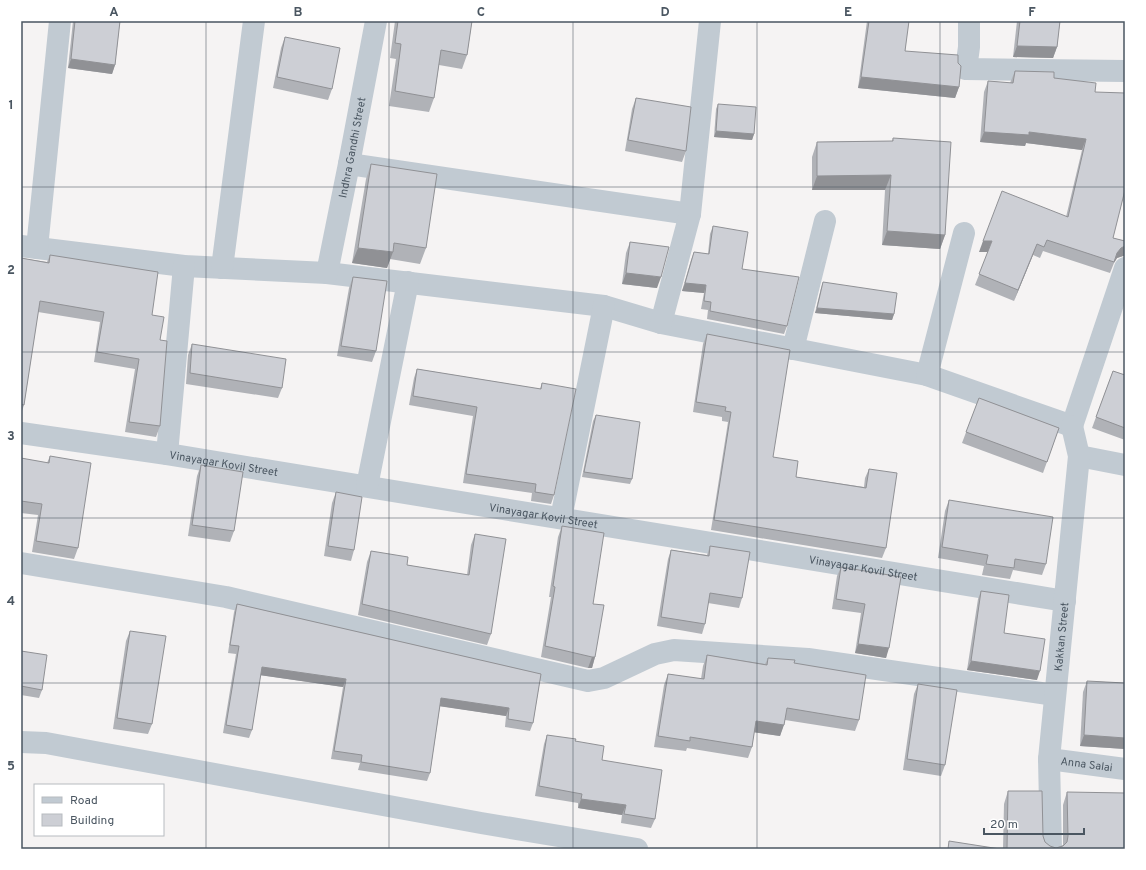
<svg xmlns="http://www.w3.org/2000/svg" width="1146" height="870" font-family="Overpass,sans-serif">
<style>
.lines{fill:none;stroke-linecap:round;stroke-linejoin:round}
.minor{stroke:#c1cad2;stroke-width:22}
.wall{fill:#b0b2b7}
.shaded-wall{fill:#909195}
.building{fill:#cdcfd5;stroke:#909195}
.grid{fill:none;stroke:#4a5661;stroke-width:1;stroke-opacity:0.55}
.labels{text-anchor:middle;stroke-width:4;stroke-linejoin:round;paint-order:stroke}
.street-label{font-size:11px;fill:#4a5661;stroke:#fff}
.neatline{fill:none;stroke:#4a5661;stroke-width:1.5}
.grid-label{font-size:13px;text-anchor:middle;font-weight:bold;fill:#4a5661}
</style>
<rect width="100%" height="100%" fill="#f5f3f3"/>
<g class="lines">
<g class="minor">
<path d="M 969,21 L 969,47 L 966,69 L 1125,71"/>
<path d="M 349,164 L 690,214"/>
<path d="M 21,246 L 184,266 L 327,273 L 604,306 L 661,323 L 927,375 L 1072,426"/>
<path d="M 37,248 L 60,21"/>
<path d="M 222,268 L 254,21"/>
<path id="s1" d="M 327,273 L 349,164 L 376,21"/>
<path d="M 661,323 L 690,214 L 710,21"/>
<path d="M 793,349 L 825,221"/>
<path d="M 927,375 L 964,233"/>
<path d="M 1072,426 L 1125,268"/>
<path id="s2" d="M 21,433 L 167,454 L 1065,601"/>
<path d="M 167,454 L 184,266"/>
<path d="M 1079,456 L 1125,465"/>
<path d="M 367,486 L 408,282"/>
<path d="M 561,518 L 604,306"/>
<path d="M 21,563 L 226,597 L 588,681 L 604,678 L 655,654 L 674,650 L 808,659 L 1055,695"/>
<path d="M 21,742 L 46,743 L 481,823 L 637,849"/>
<path id="s3" d="M 1049,759 L 1125,769"/>
<path id="s4" d="M 1051,849 L 1049,759 L 1079,456 L 1072,426"/>
</g>
</g>
<g class="wall">
<path d="M 73,21 L 120,21 L 115,65 L 112,74 L 68,68 Z"/>
<path d="M 395,21 L 472,21 L 467,55 L 462,69 L 439,65 L 434,98 L 429,112 L 389,106 L 396,59 L 390,58 Z"/>
<path d="M 867,21 L 908,21 L 905,51 L 959,87 L 955,98 L 858,88 Z"/>
<path d="M 1017,21 L 1060,21 L 1057,47 L 1053,58 L 1013,57 Z"/>
<path d="M 285,37 L 332,89 L 328,100 L 273,88 L 281,48 Z"/>
<path d="M 1015,71 L 1054,78 L 1095,92 L 1113,238 L 1125,241 L 1125,256 L 1123,256 L 1117,258 L 1114,263 L 1110,273 L 1043,251 L 1040,258 L 1033,255 L 1014,301 L 975,285 L 988,252 L 979,252 L 1066,217 L 1082,150 L 1026,143 L 1025,146 L 980,142 L 984,92 L 988,81 L 1010,83 Z"/>
<path d="M 636,98 L 686,151 L 682,162 L 625,151 L 632,109 Z"/>
<path d="M 718,104 L 754,134 L 752,140 L 714,137 L 716,109 Z"/>
<path d="M 893,138 L 945,235 L 940,249 L 882,245 L 885,190 L 812,190 L 812,157 L 817,142 L 892,141 Z"/>
<path d="M 371,164 L 426,248 L 420,264 L 390,259 L 387,268 L 352,263 L 366,179 Z"/>
<path d="M 713,226 L 742,269 L 787,326 L 784,334 L 707,319 L 708,310 L 701,309 L 704,293 L 682,291 L 691,260 L 694,252 L 708,254 L 710,234 Z"/>
<path d="M 630,242 L 657,288 L 622,284 L 626,253 Z"/>
<path d="M 50,255 L 152,315 L 160,340 L 160,426 L 156,437 L 125,432 L 135,369 L 94,362 L 100,322 L 38,312 L 24,405 L 21,414 L 21,258 L 47,262 Z"/>
<path d="M 353,277 L 376,351 L 372,362 L 337,356 L 349,288 Z"/>
<path d="M 823,282 L 894,314 L 892,320 L 815,313 L 821,288 Z"/>
<path d="M 707,334 L 773,457 L 796,477 L 864,487 L 865,478 L 869,469 L 886,548 L 882,558 L 711,530 L 728,422 L 722,421 L 722,417 L 693,412 L 703,344 Z"/>
<path d="M 192,344 L 282,388 L 278,398 L 186,384 L 188,355 Z"/>
<path d="M 417,369 L 540,389 L 542,383 L 554,495 L 551,504 L 531,501 L 532,493 L 463,483 L 473,416 L 409,405 L 414,378 Z"/>
<path d="M 1113,371 L 1125,375 L 1125,440 L 1092,428 Z"/>
<path d="M 979,398 L 1059,428 L 1043,473 L 962,443 Z"/>
<path d="M 596,415 L 632,479 L 630,484 L 582,477 L 593,421 Z"/>
<path d="M 50,456 L 78,548 L 74,559 L 32,552 L 38,515 L 21,513 L 21,458 L 47,463 Z"/>
<path d="M 201,465 L 234,531 L 230,542 L 188,536 L 197,476 Z"/>
<path d="M 336,492 L 354,550 L 351,561 L 324,556 L 332,503 Z"/>
<path d="M 949,500 L 1046,564 L 1042,575 L 1013,570 L 1010,579 L 982,575 L 984,566 L 938,558 L 945,511 Z"/>
<path d="M 562,526 L 593,604 L 595,657 L 592,668 L 588,668 L 541,657 L 551,597 L 549,597 L 558,537 Z"/>
<path d="M 475,534 L 491,634 L 487,645 L 358,615 L 367,562 L 371,551 L 407,565 L 467,575 L 471,545 Z"/>
<path d="M 710,546 L 742,598 L 739,608 L 708,603 L 705,624 L 702,634 L 657,626 L 668,559 L 671,550 L 707,555 Z"/>
<path d="M 841,567 L 901,577 L 886,658 L 855,653 L 861,613 L 832,609 L 837,576 Z"/>
<path d="M 981,591 L 1004,633 L 1037,680 L 967,670 L 978,599 Z"/>
<path d="M 237,604 L 541,674 L 533,723 L 530,731 L 505,727 L 506,716 L 440,706 L 430,773 L 427,781 L 358,770 L 360,763 L 331,759 L 343,687 L 260,675 L 252,730 L 249,738 L 223,733 L 236,654 L 228,653 L 234,612 Z"/>
<path d="M 130,631 L 152,724 L 148,734 L 113,729 L 126,641 Z"/>
<path d="M 21,651 L 42,690 L 39,698 L 21,695 Z"/>
<path d="M 707,655 L 765,664 L 768,658 L 794,663 L 859,720 L 855,731 L 785,720 L 780,736 L 754,732 L 752,747 L 748,758 L 687,748 L 686,751 L 654,747 L 664,685 L 668,674 L 701,679 L 703,666 Z"/>
<path d="M 1087,681 L 1125,683 L 1125,749 L 1080,746 L 1083,692 Z"/>
<path d="M 918,684 L 945,765 L 941,776 L 903,770 L 914,694 Z"/>
<path d="M 547,735 L 575,741 L 602,760 L 655,819 L 651,828 L 621,823 L 622,815 L 578,808 L 578,803 L 535,796 L 544,744 Z"/>
<path d="M 1008,791 L 1043,836 L 1045,842 L 1050,846 L 1056,848 L 1063,845 L 1063,805 L 1067,792 L 1125,849 L 1003,849 L 1004,804 Z"/>
</g>
<g class="shaded-wall">
<path d="M 1017,46 L 1057,47 L 1053,58 L 1013,57 Z"/>
<path d="M 71,59 L 115,65 L 112,74 L 68,68 Z"/>
<path d="M 861,77 L 959,87 L 955,98 L 858,88 Z"/>
<path d="M 716,131 L 754,134 L 752,140 L 714,137 Z"/>
<path d="M 984,132 L 1029,132 L 1086,139 L 1082,150 L 1026,143 L 1025,146 L 980,142 Z"/>
<path d="M 891,175 L 885,190 L 812,190 L 817,176 Z"/>
<path d="M 887,231 L 945,235 L 940,249 L 882,245 Z"/>
<path d="M 983,241 L 992,241 L 988,252 L 979,252 Z"/>
<path d="M 1037,244 L 1033,255 L 1014,301 L 1018,290 Z"/>
<path d="M 1125,246 L 1125,256 L 1123,256 L 1117,258 L 1114,263 L 1117,253 L 1121,248 Z"/>
<path d="M 358,248 L 393,252 L 387,268 L 352,263 Z"/>
<path d="M 626,273 L 661,277 L 657,288 L 622,284 Z"/>
<path d="M 685,283 L 706,285 L 704,293 L 682,291 Z"/>
<path d="M 817,308 L 894,314 L 892,320 L 815,313 Z"/>
<path d="M 858,644 L 889,648 L 886,658 L 855,653 Z"/>
<path d="M 592,657 L 595,657 L 592,668 L 588,668 Z"/>
<path d="M 971,661 L 1040,671 L 1037,680 L 967,670 Z"/>
<path d="M 262,667 L 346,679 L 343,687 L 259,675 Z"/>
<path d="M 441,698 L 509,708 L 506,716 L 438,706 Z"/>
<path d="M 756,721 L 784,725 L 780,736 L 752,732 Z"/>
<path d="M 1084,735 L 1125,738 L 1125,749 L 1080,746 Z"/>
<path d="M 581,799 L 626,805 L 622,815 L 578,808 Z"/>
</g>
<g class="building">
<path d="M 75,21 L 120,21 L 115,65 L 71,59 Z"/>
<path d="M 398,21 L 472,21 L 467,55 L 441,50 L 434,98 L 395,91 L 401,44 L 395,43 Z"/>
<path d="M 869,21 L 909,21 L 905,51 L 958,55 L 958,63 L 961,66 L 959,87 L 861,77 Z"/>
<path d="M 1020,21 L 1060,21 L 1057,47 L 1017,46 Z"/>
<path d="M 285,37 L 340,48 L 332,89 L 277,77 Z"/>
<path d="M 1015,71 L 1054,72 L 1054,78 L 1096,83 L 1095,92 L 1125,93 L 1125,190 L 1113,238 L 1125,241 L 1125,246 L 1121,248 L 1117,253 L 1114,262 L 1047,240 L 1044,247 L 1037,244 L 1018,290 L 979,274 L 992,241 L 983,241 L 1002,191 L 1068,217 L 1086,139 L 1029,132 L 1029,135 L 984,132 L 988,81 L 1013,83 Z"/>
<path d="M 636,98 L 691,107 L 686,151 L 628,140 Z"/>
<path d="M 718,104 L 756,107 L 754,134 L 716,131 Z"/>
<path d="M 893,138 L 951,142 L 945,235 L 887,231 L 891,175 L 817,176 L 817,142 L 893,141 Z"/>
<path d="M 371,164 L 437,174 L 426,248 L 394,243 L 393,252 L 358,248 Z"/>
<path d="M 713,226 L 748,232 L 742,269 L 799,277 L 787,326 L 710,311 L 711,302 L 704,301 L 706,285 L 685,283 L 694,252 L 709,254 Z"/>
<path d="M 630,242 L 669,247 L 661,277 L 626,273 Z"/>
<path d="M 50,255 L 158,272 L 152,315 L 164,317 L 160,340 L 167,341 L 160,426 L 129,422 L 139,359 L 97,352 L 104,312 L 40,301 L 24,405 L 21,404 L 21,258 L 49,263 Z"/>
<path d="M 353,277 L 387,281 L 376,351 L 341,346 Z"/>
<path d="M 823,282 L 897,293 L 894,314 L 817,308 Z"/>
<path d="M 707,334 L 790,350 L 773,457 L 798,461 L 796,477 L 866,488 L 869,469 L 897,473 L 886,548 L 714,520 L 731,412 L 725,411 L 726,407 L 696,402 Z"/>
<path d="M 192,344 L 286,359 L 282,388 L 190,373 Z"/>
<path d="M 417,369 L 541,389 L 542,383 L 576,389 L 554,495 L 535,492 L 536,484 L 466,474 L 477,407 L 413,396 Z"/>
<path d="M 1113,371 L 1125,375 L 1125,428 L 1096,417 Z"/>
<path d="M 979,398 L 1059,428 L 1047,462 L 966,432 Z"/>
<path d="M 596,415 L 640,422 L 632,479 L 584,472 Z"/>
<path d="M 50,456 L 91,463 L 78,548 L 36,541 L 42,504 L 21,501 L 21,458 L 49,463 Z"/>
<path d="M 201,465 L 243,472 L 234,531 L 192,525 Z"/>
<path d="M 336,492 L 362,497 L 354,550 L 328,546 Z"/>
<path d="M 949,500 L 1053,517 L 1046,564 L 1015,559 L 1014,568 L 986,564 L 988,555 L 942,547 Z"/>
<path d="M 562,526 L 604,533 L 593,604 L 604,605 L 595,657 L 592,657 L 545,646 L 555,587 L 553,586 Z"/>
<path d="M 475,534 L 506,539 L 491,634 L 362,604 L 371,551 L 408,557 L 407,565 L 469,575 Z"/>
<path d="M 710,546 L 750,552 L 742,598 L 710,593 L 705,624 L 661,617 L 671,550 L 709,556 Z"/>
<path d="M 841,567 L 901,577 L 889,648 L 858,644 L 865,604 L 836,599 Z"/>
<path d="M 981,591 L 1009,595 L 1004,633 L 1045,639 L 1040,671 L 971,661 Z"/>
<path d="M 237,604 L 541,674 L 533,723 L 508,719 L 509,708 L 441,698 L 430,773 L 361,762 L 362,755 L 334,751 L 346,679 L 262,667 L 252,730 L 226,725 L 239,646 L 230,645 Z"/>
<path d="M 130,631 L 166,636 L 152,724 L 117,718 Z"/>
<path d="M 21,651 L 47,655 L 42,690 L 21,686 Z"/>
<path d="M 707,655 L 767,665 L 768,658 L 795,660 L 794,663 L 866,675 L 859,720 L 787,708 L 784,725 L 756,721 L 752,747 L 690,737 L 690,741 L 658,736 L 668,674 L 704,679 Z"/>
<path d="M 1087,681 L 1125,683 L 1125,738 L 1084,735 Z"/>
<path d="M 918,684 L 957,690 L 945,765 L 907,759 Z"/>
<path d="M 547,735 L 576,739 L 575,741 L 604,746 L 602,760 L 662,770 L 655,819 L 624,814 L 626,805 L 581,799 L 582,794 L 539,786 Z"/>
<path d="M 1008,791 L 1042,791 L 1043,836 L 1045,842 L 1050,846 L 1056,848 L 1063,846 L 1067,842 L 1068,836 L 1067,792 L 1125,793 L 1125,849 L 1007,849 Z"/>
<path d="M 949,841 L 1000,849 L 948,849 Z"/>
</g>
<path class="grid" d="M 206,21 L 206,849M 389,21 L 389,849M 573,21 L 573,849M 757,21 L 757,849M 940,21 L 940,849M 21,187 L 1125,187M 21,352 L 1125,352M 21,518 L 1125,518M 21,683 L 1125,683"/>
<g class="labels">
<g class="street-label">
<text dy="4" stroke="none"><textPath href="#s1" startOffset="128">Indhra Gandhi Street</textPath></text>
<text dy="4" stroke="none"><textPath href="#s2" startOffset="205">Vinayagar Kovil Street</textPath></text>
<text dy="4" stroke="none"><textPath href="#s2" startOffset="529">Vinayagar Kovil Street</textPath></text>
<text dy="4" stroke="none"><textPath href="#s2" startOffset="853">Vinayagar Kovil Street</textPath></text>
<text dy="4" stroke="none"><textPath href="#s4" startOffset="213">Kakkan Street</textPath></text>
<text dy="4" stroke="none"><textPath href="#s3" startOffset="38">Anna Salai</textPath></text>
</g>
</g>
<rect width="1146" height="870" fill="none" stroke="#ffffff" stroke-width="44"/>
<rect x="34" y="784" width="130" height="52" fill="#ffffff" stroke="#b7bbc0"/>
<rect x="42" y="797" width="20" height="6" fill="#c1cad2" stroke="#b7bbc0"/>
<text x="70" y="804" font-size="12" fill="#4a5661">Road</text>
<rect x="42" y="814" width="20" height="12" fill="#cdcfd5" stroke="#b7bbc0"/>
<text x="70" y="824" font-size="12" fill="#4a5661">Building</text>
<path d="M984 828v6h100v-6" fill="none" stroke="#4a5661" stroke-width="2"/>
<text x="990" y="828" font-size="12" fill="#4a5661" stroke="#ffffff" stroke-width="3" paint-order="stroke">20 m</text>
<rect x="22" y="22" width="1102" height="826" class="neatline"/>
<g class="grid-label">
<text x="114" y="16">A</text>
<text x="298" y="16">B</text>
<text x="481" y="16">C</text>
<text x="665" y="16">D</text>
<text x="848" y="16">E</text>
<text x="1032" y="16">F</text>
<text x="11" y="109">1</text>
<text x="11" y="274">2</text>
<text x="11" y="440">3</text>
<text x="11" y="605">4</text>
<text x="11" y="770">5</text>
</g>
</svg>
